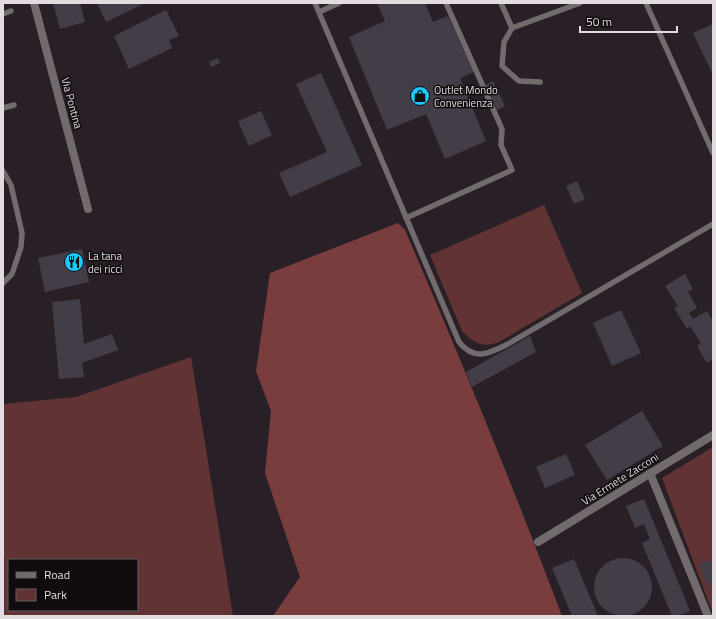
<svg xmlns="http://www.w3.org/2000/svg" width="716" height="619" font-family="'Titillium Web',sans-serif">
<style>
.green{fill:#613334;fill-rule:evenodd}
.forest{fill:#7a3d3e}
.building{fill:#433d47}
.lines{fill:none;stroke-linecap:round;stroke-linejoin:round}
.lane{stroke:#716b6d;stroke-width:5.5}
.street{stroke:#716b6d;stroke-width:8}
.labels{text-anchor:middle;stroke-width:3;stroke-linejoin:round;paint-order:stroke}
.poi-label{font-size:11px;fill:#e2dbe0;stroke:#0f0b0e;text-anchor:start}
.street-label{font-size:11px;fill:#e2dbe0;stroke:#0f0b0e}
</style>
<rect width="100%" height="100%" fill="#292027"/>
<g class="green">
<path d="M 544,205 L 582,293 L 499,342 C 482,348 475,344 462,331 L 430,255 Z"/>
<path d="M 191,357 L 233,616 L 3,616 L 3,404 L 76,397 ZM 9,560 L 137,560 L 137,610 L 9,610 Z"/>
<path d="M 713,447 L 713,614 L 662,478 Z"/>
</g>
<path class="forest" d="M 398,223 L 405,230 C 460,357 513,486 562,616 L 273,616 L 300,577 L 265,473 L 271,411 L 256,371 L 270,273 Z"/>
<g class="building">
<path d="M 53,3 L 80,3 L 85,22 L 60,29 Z"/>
<path d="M 97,3 L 145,3 L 106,22 Z"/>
<path d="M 377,3 L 425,3 L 433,22 L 448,16 L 474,72 L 460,78 L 486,141 L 445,159 L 426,114 L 387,130 L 349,37 L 385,21 Z"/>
<path d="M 166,10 L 179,36 L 169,40 L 172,48 L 129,69 L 114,36 Z"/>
<path d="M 713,24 L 713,75 L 693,33 Z"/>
<path d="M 218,58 L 220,63 L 211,67 L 209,62 Z"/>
<path d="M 321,73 L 362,165 L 290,197 L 279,173 L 327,152 L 296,84 Z"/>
<path d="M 493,81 L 505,106 L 497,110 L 486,85 Z"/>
<path d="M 261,111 L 272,135 L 249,146 L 238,121 Z"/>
<path d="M 577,181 L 585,199 L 574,204 L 566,186 Z"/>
<path d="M 82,249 L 89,282 L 45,292 L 38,258 Z"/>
<path d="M 685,274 L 693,289 L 688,292 L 697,308 L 689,313 L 693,319 L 707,311 L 713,321 L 712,329 L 713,348 L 711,349 L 713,352 L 713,363 L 711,360 L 707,363 L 697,346 L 701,343 L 690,326 L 687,329 L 674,308 L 678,306 L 665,286 Z"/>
<path d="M 80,299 L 84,344 L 112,334 L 118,350 L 82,363 L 84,377 L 59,379 L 52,302 Z"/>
<path d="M 621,310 L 641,353 L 612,366 L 593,323 Z"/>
<path d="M 530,336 L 536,352 L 472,387 L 466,372 Z"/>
<path d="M 642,411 L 663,446 L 607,480 L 585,445 Z"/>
<path d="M 566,454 L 575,475 L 545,488 L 536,467 Z"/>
<path d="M 644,499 L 690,611 L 678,616 L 672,616 L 642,543 L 650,539 L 644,524 L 635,528 L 626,506 Z"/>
<circle cx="623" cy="587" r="29"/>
<path d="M 574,559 L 598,616 L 572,616 L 552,568 Z"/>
<path d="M 713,559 L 713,584 L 707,586 L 699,564 Z"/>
</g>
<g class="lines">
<g class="lane">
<path d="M 315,3 L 459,342 C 475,362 490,353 508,344 L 713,224"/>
<path d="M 501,3 L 512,28 L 580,3"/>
<path d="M 646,3 L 713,153"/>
<path d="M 319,12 L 339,3"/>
<path d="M 3,14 L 11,11"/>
<path d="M 512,28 L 504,42 L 502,66 L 519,81 L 540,82"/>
<path d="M 3,108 L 14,105"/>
<path d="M 3,171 L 11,185 L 22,233 L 21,247 L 12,274 L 3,283"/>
<path d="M 406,218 L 512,170 L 501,145 L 502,129 L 446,3"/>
</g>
<g class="street">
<path d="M 34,3 L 88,209"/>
<path d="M 650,473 L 708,616"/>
<path d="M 538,542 L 713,435"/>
</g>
</g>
<defs>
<symbol id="shop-disc" viewBox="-11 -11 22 22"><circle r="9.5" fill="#19cafc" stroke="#0f0b0e"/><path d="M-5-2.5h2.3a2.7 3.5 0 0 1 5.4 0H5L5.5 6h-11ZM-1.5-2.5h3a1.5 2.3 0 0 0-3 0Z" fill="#111"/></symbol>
<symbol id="restaurant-disc" viewBox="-11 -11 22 22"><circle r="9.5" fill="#19cafc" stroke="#0f0b0e"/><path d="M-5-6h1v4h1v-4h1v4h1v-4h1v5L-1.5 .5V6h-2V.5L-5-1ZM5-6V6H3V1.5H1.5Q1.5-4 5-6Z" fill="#111"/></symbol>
</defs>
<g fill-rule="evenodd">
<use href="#shop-disc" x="409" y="85" width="22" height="22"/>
<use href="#restaurant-disc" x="63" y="251" width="22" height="22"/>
</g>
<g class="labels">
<g class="poi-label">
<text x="434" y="94">Outlet Mondo<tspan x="434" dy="13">Convenienza</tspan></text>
<text x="88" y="260">La tana<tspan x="88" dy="13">dei ricci</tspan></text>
</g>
<g class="street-label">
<text transform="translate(72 103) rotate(75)" y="4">Via Pontina</text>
<text transform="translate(620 479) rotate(-32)" y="4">Via Ermete Zacconi</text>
</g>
</g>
<rect width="716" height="619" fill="none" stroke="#e2dbe0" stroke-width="8"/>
<rect x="8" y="559" width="130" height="52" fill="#0f0b0e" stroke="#635e62"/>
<rect x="16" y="572" width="20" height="6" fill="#716b6d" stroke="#635e62"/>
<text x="44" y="579" font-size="12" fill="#e2dbe0">Road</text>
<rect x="16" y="589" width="20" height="12" fill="#613334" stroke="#635e62"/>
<text x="44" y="599" font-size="12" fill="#e2dbe0">Park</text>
<path d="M580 26v6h97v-6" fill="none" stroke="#e2dbe0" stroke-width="2"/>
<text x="586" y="26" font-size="12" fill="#e2dbe0" stroke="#0f0b0e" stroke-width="3" paint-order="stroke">50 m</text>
</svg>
